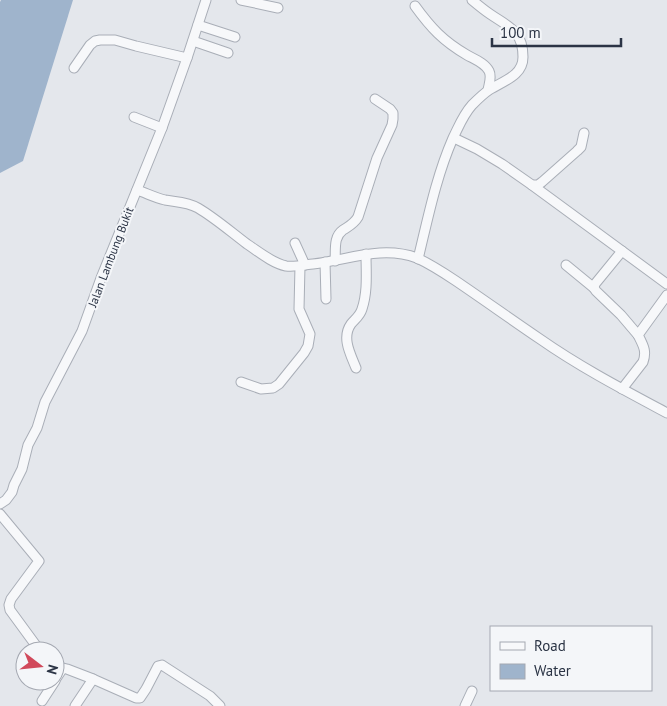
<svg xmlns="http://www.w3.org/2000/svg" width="667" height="706" font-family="'PT Sans',sans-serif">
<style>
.water{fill:#9fb4cc}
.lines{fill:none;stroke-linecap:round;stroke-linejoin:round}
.minor-casing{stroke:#a9aeb7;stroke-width:11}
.minor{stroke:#f7f8fa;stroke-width:9}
.labels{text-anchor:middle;stroke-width:4;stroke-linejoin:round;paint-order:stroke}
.street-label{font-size:12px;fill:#2b3445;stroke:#f4f6f9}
</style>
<rect width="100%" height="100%" fill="#e4e7ec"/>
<path class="water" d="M 1,0 L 73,0 L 23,161 L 0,173 L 0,2 Z"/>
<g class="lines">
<defs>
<g id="minor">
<path d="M 241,0 L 278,8"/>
<path d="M 415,6 C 431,28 443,41 467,55 C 474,59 485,63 489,71 C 492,77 489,84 488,90"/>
<path d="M 198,25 L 235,37"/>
<path d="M 193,41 L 228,53"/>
<path d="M 74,68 L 90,45 L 95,41 L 100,40 L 115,40 L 136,46 L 187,58"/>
<path d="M 134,117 L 162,128"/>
<path d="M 454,138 L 477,149 L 502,164 L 532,185 L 538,185 L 542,182 L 577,151 L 581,147 L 584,133"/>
<path d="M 532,185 L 667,284"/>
<path d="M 137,190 C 146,193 156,198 165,200 C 177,202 188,202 198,208 C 215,218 231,232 247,244 C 259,252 272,263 286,266 C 295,267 304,265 313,264 C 348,260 382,245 417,258 C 430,264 444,273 456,281 C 484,300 512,320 540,339 C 580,367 624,390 667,413"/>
<path d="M 295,243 L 305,265"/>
<path d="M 622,251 L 595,284 L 594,288 L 596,291 L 621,315 L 638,335"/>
<path d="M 418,259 C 428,218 436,177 453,138 C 459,126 463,115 472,105 C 477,100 483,94 489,90 C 503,81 523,76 523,57 C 523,31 509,27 490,14 C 484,10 478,5 472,0"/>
<path d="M 335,261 C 336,250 333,237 343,230 C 349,226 354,224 358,217 L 377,158 L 392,125 L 393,119 L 393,113 L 390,109 L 375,99"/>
<path d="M 325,262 L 326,299"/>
<path d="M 566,265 L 594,288"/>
<path d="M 356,368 C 351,355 341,338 351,324 C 355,319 360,316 362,309 C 368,291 366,272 366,254"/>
<path d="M 241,382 L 261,389 L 273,388 L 279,384 L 304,353 L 308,346 L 310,334 L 299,309 L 300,266"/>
<path d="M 622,389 L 643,362 C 647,351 643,345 638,335 L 667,295"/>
<path d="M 0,504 L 6,500 L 12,492 L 14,485 L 22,469 L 28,445 L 37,428 L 45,402 L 82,331 L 101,278 L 162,128 L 187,58 L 206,0"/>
<path d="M 0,514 L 39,561 L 11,599 L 9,605 L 10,610 L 40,651"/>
<path d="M 55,680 L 63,668 L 67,669 L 93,679"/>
<path d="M 42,701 L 55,681"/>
<path d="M 75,706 L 93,679 L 136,698 L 140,698 L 146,689 L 158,666 L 162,665 L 165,667 L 210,696 L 220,706"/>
<path d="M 465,706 L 472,691"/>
</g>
</defs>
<use href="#minor" class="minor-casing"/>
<use href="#minor" class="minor"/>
</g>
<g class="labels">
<g class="street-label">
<text transform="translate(111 257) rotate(-69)" y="4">Jalan Lambung Bukit</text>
</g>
</g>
<rect x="490" y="626" width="162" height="65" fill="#f4f6f9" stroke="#a4a8b1"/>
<rect x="500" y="642" width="25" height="8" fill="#f7f8fa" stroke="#a4a8b1"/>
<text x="534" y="651" font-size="15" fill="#2b3445">Road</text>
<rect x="500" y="664" width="25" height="15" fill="#9fb4cc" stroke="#a4a8b1"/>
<text x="534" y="676" font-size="15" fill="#2b3445">Water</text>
<g transform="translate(40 666) rotate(106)"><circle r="24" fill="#f4f6f9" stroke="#a4a8b1"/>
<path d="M0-4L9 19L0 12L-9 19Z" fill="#d1495b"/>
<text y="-8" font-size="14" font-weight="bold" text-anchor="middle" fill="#2b3445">N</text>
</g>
<path d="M492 38v8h129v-8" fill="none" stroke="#2b3445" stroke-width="2.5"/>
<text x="500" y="38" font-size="15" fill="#2b3445" stroke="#f4f6f9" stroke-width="4" paint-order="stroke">100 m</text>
</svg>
